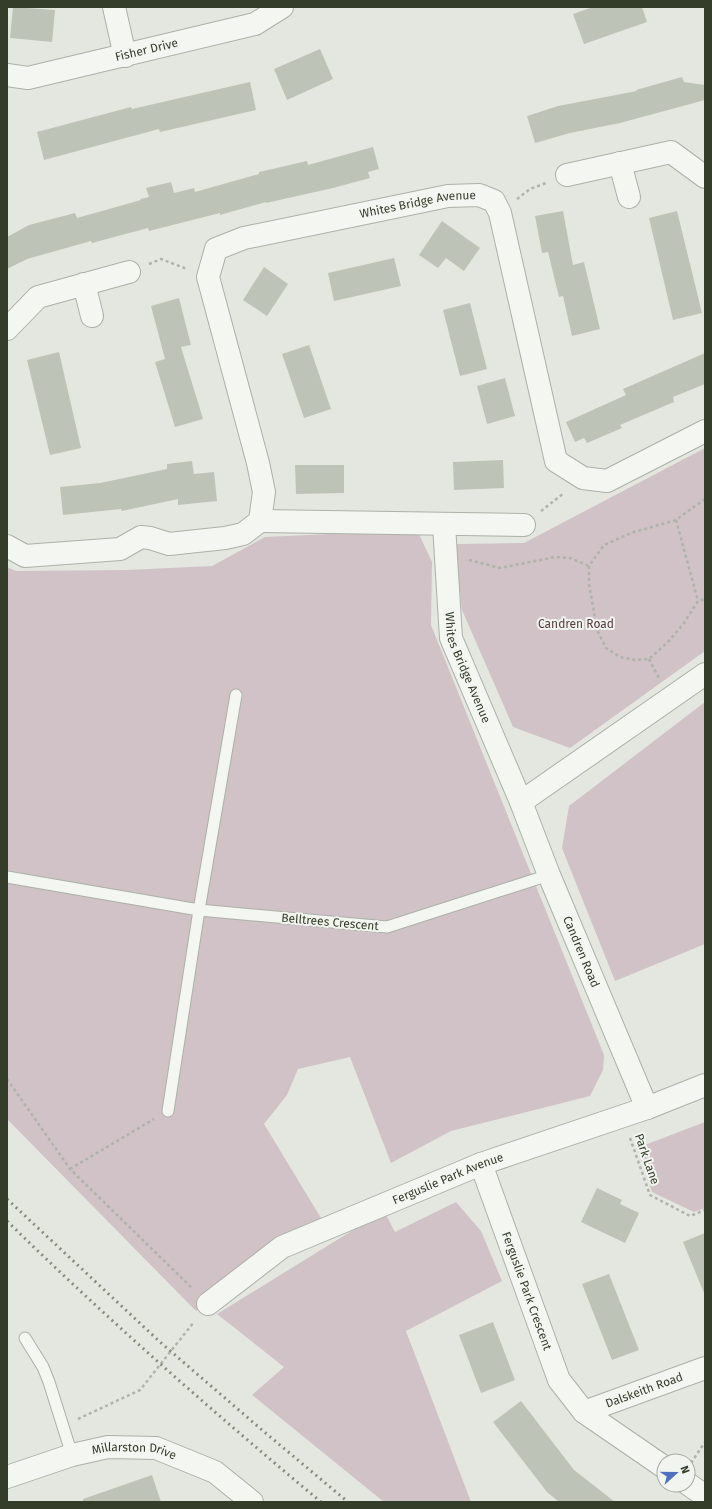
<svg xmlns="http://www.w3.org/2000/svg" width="712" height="1509" font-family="'Fira Sans',sans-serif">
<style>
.green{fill:#d0c2c7}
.building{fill:#bec3b7}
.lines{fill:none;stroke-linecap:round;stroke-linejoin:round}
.lane-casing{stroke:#abb1a6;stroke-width:13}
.street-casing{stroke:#abb1a6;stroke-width:24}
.path{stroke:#afb3aa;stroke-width:2.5;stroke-dasharray:3 3;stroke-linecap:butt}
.lane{stroke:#f4f6f2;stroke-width:11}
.street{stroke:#f4f6f2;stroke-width:22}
.rail{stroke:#858f7b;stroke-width:3;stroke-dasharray:2 4;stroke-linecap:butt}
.labels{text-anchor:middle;stroke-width:4;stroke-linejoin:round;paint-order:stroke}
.street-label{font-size:12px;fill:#333d2a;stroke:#f2f5ef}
.park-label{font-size:12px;fill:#573943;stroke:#f2f5ef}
</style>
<rect width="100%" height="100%" fill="#e4e7e0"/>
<g class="green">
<path d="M 705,448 L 705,651 L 570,748 L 513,727 L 462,610 L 455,544 L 524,543 Z"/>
<path d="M 417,530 L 432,562 L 431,625 L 604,1055 L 603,1070 L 590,1096 L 451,1131 L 391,1163 L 350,1057 L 298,1069 L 287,1095 L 264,1124 L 327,1228 L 282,1247 L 196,1311 L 7,1119 L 7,567 L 16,571 L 126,570 L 212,566 L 265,537 Z"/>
<path d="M 705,702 L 705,944 L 615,981 L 562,848 L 569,806 Z"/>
<path d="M 705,1122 L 705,1208 L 694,1212 L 652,1192 L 637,1148 Z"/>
<path d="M 456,1202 L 481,1231 L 502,1281 L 406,1331 L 471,1502 L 384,1502 L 252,1395 L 284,1367 L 217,1314 L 384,1211 L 395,1232 Z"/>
</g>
<g class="building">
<path d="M 13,7 L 55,10 L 52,42 L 10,38 Z"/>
<path d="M 593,7 L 642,7 L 647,22 L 584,44 L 573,14 Z"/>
<path d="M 320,49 L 333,79 L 287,100 L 274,69 Z"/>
<path d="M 682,77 L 684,82 L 705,85 L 705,100 L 620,123 L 570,133 L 535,143 L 527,116 L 558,106 L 637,91 L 636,90 Z"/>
<path d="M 250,82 L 256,110 L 160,132 L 159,129 L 44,160 L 37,132 L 131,107 L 132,109 Z"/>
<path d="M 373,147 L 379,169 L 368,172 L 370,178 L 333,188 L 266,203 L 266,202 L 220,215 L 220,213 L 149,231 L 148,228 L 92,243 L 91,241 L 27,259 L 7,269 L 7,237 L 29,225 L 75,213 L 77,218 L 141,200 L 140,199 L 149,197 L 146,188 L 171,182 L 174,193 L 194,188 L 195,192 L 259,174 L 259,172 L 307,161 L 308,165 Z"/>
<path d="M 563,211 L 573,265 L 584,262 L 600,329 L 572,336 L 563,296 L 559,297 L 548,252 L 542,253 L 535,216 Z"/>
<path d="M 677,211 L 702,313 L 673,320 L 649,218 Z"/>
<path d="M 442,221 L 480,248 L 464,271 L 446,258 L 438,268 L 419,255 Z"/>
<path d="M 394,258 L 401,286 L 334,301 L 328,273 Z"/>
<path d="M 264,267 L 288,284 L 267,316 L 243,300 Z"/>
<path d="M 179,298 L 191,345 L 181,347 L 203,419 L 175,427 L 155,362 L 165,359 L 151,306 Z"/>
<path d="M 470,303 L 487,369 L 460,376 L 443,310 Z"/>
<path d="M 309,345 L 331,409 L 304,418 L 282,354 Z"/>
<path d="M 59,352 L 81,448 L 50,455 L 27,360 Z"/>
<path d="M 705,353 L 705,384 L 673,397 L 674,402 L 620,425 L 622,428 L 587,443 L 584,438 L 575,442 L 566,422 L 626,395 L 623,389 Z"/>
<path d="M 505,378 L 515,416 L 487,424 L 477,386 Z"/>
<path d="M 503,460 L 504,488 L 454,490 L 453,462 Z"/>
<path d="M 192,461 L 194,474 L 214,472 L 217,501 L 178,505 L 178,499 L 122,511 L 121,509 L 63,515 L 60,487 L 100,483 L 167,469 L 167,464 Z"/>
<path d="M 295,465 L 344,465 L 344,493 L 296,494 Z"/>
<path d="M 597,1188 L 622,1200 L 620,1204 L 639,1213 L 625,1243 L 581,1222 Z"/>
<path d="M 705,1233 L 705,1293 L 704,1293 L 683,1242 Z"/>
<path d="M 609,1274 L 639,1350 L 612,1360 L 582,1284 Z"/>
<path d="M 493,1322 L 515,1380 L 481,1393 L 459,1335 Z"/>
<path d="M 521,1401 L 574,1470 L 615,1502 L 559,1502 L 547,1492 L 493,1422 Z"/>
<path d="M 152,1475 L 161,1502 L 83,1502 L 83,1499 Z"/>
</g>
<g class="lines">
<defs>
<g id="lane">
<path d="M 7,877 L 199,910 L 387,927 L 549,875"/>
<path d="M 168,1111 L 199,910 L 236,695"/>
<path d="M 25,1338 L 43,1367 L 49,1382 L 72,1455"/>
</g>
<g id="street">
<path d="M 114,7 L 125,56"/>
<path id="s1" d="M 7,75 L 28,78 L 255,24 L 282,7"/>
<path d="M 620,163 L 629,197"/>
<path d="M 567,175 L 671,152 L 705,177"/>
<path d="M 84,284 L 92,316"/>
<path d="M 7,329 L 38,297 L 129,272"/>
<path d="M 260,521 L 524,525"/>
<path id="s2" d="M 444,525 L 451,638 L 521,802 L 549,875 L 647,1108"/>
<path id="s3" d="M 7,546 L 25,556 L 120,549 L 141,537 L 150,538 L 169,544 L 225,538 L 243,534 L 260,521 L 264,492 L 258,463 L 208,277 L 216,249 L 244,238 L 448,196 L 479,195 L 494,201 L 500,213 L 556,461 L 583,478 L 607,481 L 705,431"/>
<path d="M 521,802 L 705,674"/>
<path id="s4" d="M 481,1164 L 559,1380 L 584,1412 L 664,1467"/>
<path id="s5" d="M 208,1304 L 282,1247 L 481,1164 L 647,1108 L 705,1085"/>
<path id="s6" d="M 584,1412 L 705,1368"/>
<path id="s7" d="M 7,1477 L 72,1455 L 108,1447 L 156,1448 L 215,1472 L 252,1502"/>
<path d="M 688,1484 L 705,1496"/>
</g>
</defs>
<use href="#lane" class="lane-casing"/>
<use href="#street" class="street-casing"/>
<g class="path">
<path d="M 517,199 L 530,189 L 546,183"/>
<path d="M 149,264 L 161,259 L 187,269"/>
<path d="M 705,499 L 676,520 L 631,533 L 604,545 L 589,566 L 589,584 L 597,630 L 606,648 L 620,657 L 635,660 L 649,659 L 668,642 L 684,623 L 698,601 L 705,599"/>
<path d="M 541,511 L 564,493"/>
<path d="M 676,520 L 698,601"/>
<path d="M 469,560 L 500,568 L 555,557 L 570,558 L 589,566"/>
<path d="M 649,659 L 659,678"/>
<path d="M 7,1079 L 70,1169 L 193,1289"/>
<path d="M 630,1138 L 650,1195 L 690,1216 L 705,1210"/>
<path d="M 70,1169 L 154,1119"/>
<path d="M 78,1419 L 140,1390 L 194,1322"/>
<path d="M 691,1463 L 705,1442"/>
</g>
<use href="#lane" class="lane"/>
<use href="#street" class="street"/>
<g class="rail">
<path d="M 7,1199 L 160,1342 L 262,1430 L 348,1502"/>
<path d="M 7,1221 C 107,1319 213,1412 321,1502"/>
</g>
</g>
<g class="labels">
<g class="street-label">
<text dy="4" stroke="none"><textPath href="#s1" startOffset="143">Fisher Drive</textPath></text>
<text dy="4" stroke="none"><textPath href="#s3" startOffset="753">Whites Bridge Avenue</textPath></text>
<text dy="4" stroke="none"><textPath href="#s2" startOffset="146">Whites Bridge Avenue</textPath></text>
<text transform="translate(330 922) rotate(5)" y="4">Belltrees Crescent</text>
<text dy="4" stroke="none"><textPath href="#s2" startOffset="453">Candren Road</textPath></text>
<text transform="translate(647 1159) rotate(71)" y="4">Park Lane</text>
<text dy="4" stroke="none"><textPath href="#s5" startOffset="273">Ferguslie Park Avenue</textPath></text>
<text dy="4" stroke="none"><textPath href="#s4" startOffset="135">Ferguslie Park Crescent</textPath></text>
<text dy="4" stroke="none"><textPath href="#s6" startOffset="64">Dalskeith Road</textPath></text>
<text dy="4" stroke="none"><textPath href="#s7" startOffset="132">Millarston Drive</textPath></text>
</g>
<g class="park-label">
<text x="576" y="628">Candren Road</text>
</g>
</g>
<rect width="712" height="1509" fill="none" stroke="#333d2a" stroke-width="16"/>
<g transform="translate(676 1473) rotate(69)"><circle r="19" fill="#f2f5ef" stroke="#a6aba0"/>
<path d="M0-3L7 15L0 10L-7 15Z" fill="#5171c0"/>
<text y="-6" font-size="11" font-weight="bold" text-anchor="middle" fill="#333d2a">N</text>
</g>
</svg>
